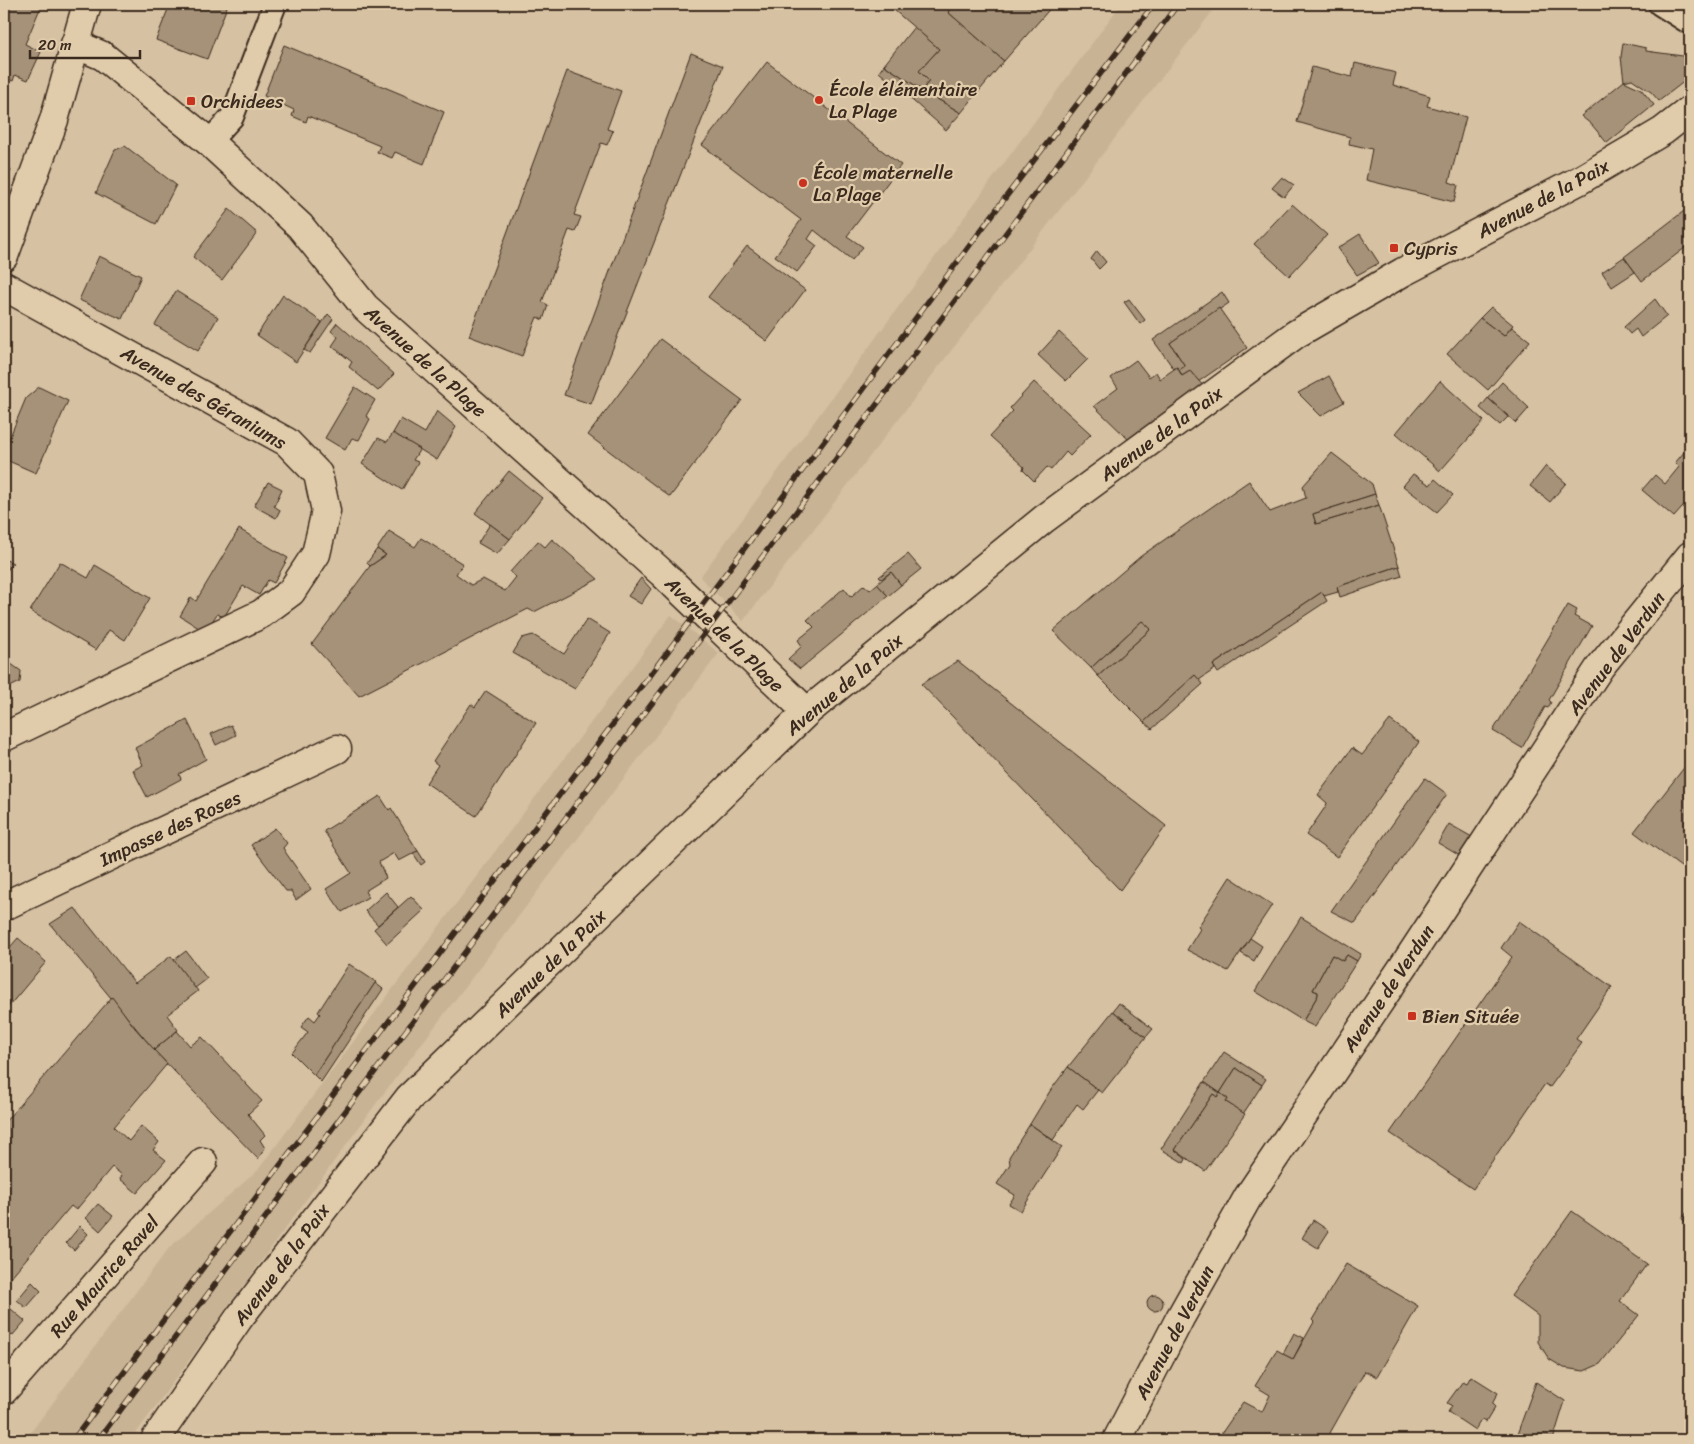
<svg xmlns="http://www.w3.org/2000/svg" width="1694" height="1444" font-family="Sriracha,sans-serif">
<style>
.built{fill:#c8b395}
.building{fill:#a69278;stroke:#3b2a1e}
.lines{fill:none;stroke-linecap:round;stroke-linejoin:round}
.service-casing{stroke:#3b2a1e;stroke-width:26}
.minor-casing{stroke:#3b2a1e;stroke-width:31}
.primary-casing{stroke:#3b2a1e;stroke-width:31}
.service{stroke:#e0cbaa;stroke-width:22}
.minor{stroke:#e0cbaa;stroke-width:28}
.primary{stroke:#e0cbaa;stroke-width:28}
.rail-casing{stroke:#3b2a1e;stroke-width:5.5}
.rail{stroke:#e0cbaa;stroke-width:4;stroke-dasharray:11;stroke-linecap:butt}
.poi-dot{fill:#c8321e;stroke:#e0cbaa;stroke-width:2}
.labels{text-anchor:middle;stroke-width:4.5;stroke-linejoin:round;paint-order:stroke}
.poi-label{font-size:19px;fill:#3b2a1e;stroke:#e0cbaa;text-anchor:start}
.street-label{font-size:19px;fill:#3b2a1e;stroke:#e0cbaa}
</style>
<rect width="100%" height="100%" fill="#d6c1a2"/>
<filter id="ink" filterUnits="userSpaceOnUse"><feTurbulence type="fractalNoise" baseFrequency=".02" numOctaves="2"/><feDisplacementMap in="SourceGraphic" scale="10" xChannelSelector="R" yChannelSelector="G"/><feConvolveMatrix kernelMatrix="1 2 1 2 8 2 1 2 1" color-interpolation-filters="sRGB"/></filter>
<g filter="url(#ink)">
<g class="built">
<path d="M 1121,4 L 1218,4 L 743,621 L 700,577 Z"/>
<path d="M 671,615 L 719,653 L 378,1101 L 131,1440 L 25,1440 L 169,1248 L 258,1170 Z"/>
</g>
<g class="building">
<path d="M 4,4 L 42,4 L 25,44 L 41,52 L 28,80 L 15,75 L 13,81 L 4,77 Z"/>
<path d="M 170,4 L 228,4 L 207,59 L 156,40 Z"/>
<path d="M 887,4 L 954,4 L 948,12 L 1004,61 L 961,113 L 922,90 L 929,81 L 919,71 L 939,49 Z"/>
<path d="M 954,4 L 959,8 L 963,4 L 1054,4 L 1004,61 L 948,12 Z"/>
<path d="M 914,27 L 939,49 L 919,71 L 929,81 L 922,90 L 884,65 Z"/>
<path d="M 1623,43 L 1646,48 L 1646,51 L 1690,57 L 1690,77 L 1659,101 L 1651,92 L 1632,79 L 1624,81 L 1621,57 Z"/>
<path d="M 284,45 L 444,112 L 424,164 L 395,152 L 392,158 L 377,152 L 380,146 L 308,116 L 306,122 L 292,116 L 294,110 L 264,96 Z"/>
<path d="M 691,53 L 723,66 L 591,404 L 564,395 Z"/>
<path d="M 767,62 L 901,165 L 847,236 L 863,247 L 852,260 L 814,230 L 808,239 L 817,246 L 797,272 L 778,258 L 775,256 L 801,220 L 702,145 Z"/>
<path d="M 1355,63 L 1396,73 L 1393,85 L 1430,96 L 1427,106 L 1466,117 L 1449,182 L 1458,185 L 1454,202 L 1366,180 L 1372,149 L 1349,144 L 1350,137 L 1297,122 L 1312,67 L 1352,77 Z"/>
<path d="M 884,65 L 922,90 L 913,101 L 879,72 Z"/>
<path d="M 567,71 L 621,91 L 607,129 L 613,131 L 607,145 L 601,143 L 574,215 L 581,217 L 575,232 L 569,230 L 542,302 L 548,305 L 543,320 L 537,317 L 522,356 L 469,336 Z"/>
<path d="M 1624,81 L 1641,89 L 1654,105 L 1607,143 L 1592,125 L 1581,116 Z"/>
<path d="M 922,90 L 961,113 L 946,130 L 913,101 Z"/>
<path d="M 125,146 L 176,185 L 156,224 L 96,193 L 115,150 Z"/>
<path d="M 4,166 L 11,170 L 4,186 Z"/>
<path d="M 1282,177 L 1294,185 L 1284,197 L 1272,188 Z"/>
<path d="M 1292,204 L 1327,235 L 1289,276 L 1254,244 Z"/>
<path d="M 229,209 L 257,233 L 222,280 L 193,257 Z"/>
<path d="M 1684,211 L 1690,218 L 1690,244 L 1642,281 L 1624,257 Z"/>
<path d="M 1360,234 L 1379,263 L 1357,275 L 1338,248 Z"/>
<path d="M 747,246 L 805,290 L 767,341 L 708,297 Z"/>
<path d="M 1097,251 L 1106,262 L 1099,269 L 1091,259 Z"/>
<path d="M 99,256 L 141,276 L 122,319 L 79,300 Z"/>
<path d="M 1624,257 L 1635,272 L 1612,287 L 1602,272 Z"/>
<path d="M 176,291 L 218,317 L 198,351 L 155,325 Z"/>
<path d="M 1222,292 L 1229,303 L 1170,343 L 1185,366 L 1179,370 L 1177,367 L 1174,369 L 1153,340 Z"/>
<path d="M 283,295 L 322,322 L 296,362 L 257,335 Z"/>
<path d="M 1129,299 L 1145,320 L 1140,324 L 1124,302 Z"/>
<path d="M 1655,299 L 1667,316 L 1641,337 L 1636,329 L 1630,334 L 1624,327 Z"/>
<path d="M 1491,307 L 1513,325 L 1504,336 L 1480,318 Z"/>
<path d="M 1219,308 L 1247,348 L 1198,382 L 1190,371 L 1182,376 L 1179,370 L 1185,366 L 1170,343 Z"/>
<path d="M 328,314 L 333,319 L 310,353 L 304,350 Z"/>
<path d="M 1480,318 L 1504,336 L 1512,327 L 1530,341 L 1488,390 L 1447,354 Z"/>
<path d="M 337,323 L 394,374 L 378,391 L 349,367 L 352,362 L 332,346 L 338,337 L 331,331 Z"/>
<path d="M 1059,332 L 1088,359 L 1066,381 L 1038,355 Z"/>
<path d="M 660,339 L 742,400 L 670,497 L 588,435 Z"/>
<path d="M 1136,360 L 1149,377 L 1156,372 L 1160,379 L 1177,367 L 1182,376 L 1190,371 L 1205,388 L 1130,441 L 1094,406 L 1118,388 L 1111,378 Z"/>
<path d="M 1329,376 L 1344,402 L 1321,416 L 1298,393 Z"/>
<path d="M 1440,381 L 1484,421 L 1440,471 L 1396,433 Z"/>
<path d="M 1034,382 L 1091,434 L 1070,456 L 1066,452 L 1051,470 L 1047,467 L 1034,481 L 1023,470 L 1024,467 L 990,436 L 1013,411 L 1010,408 Z"/>
<path d="M 1502,382 L 1529,408 L 1516,423 L 1488,398 Z"/>
<path d="M 39,387 L 68,401 L 36,473 L 4,459 L 4,451 L 26,398 Z"/>
<path d="M 355,387 L 375,400 L 366,416 L 370,419 L 359,440 L 352,438 L 345,450 L 325,438 Z"/>
<path d="M 1488,398 L 1508,417 L 1500,425 L 1480,408 Z"/>
<path d="M 437,411 L 456,427 L 437,460 L 393,433 L 401,419 L 425,433 Z"/>
<path d="M 393,433 L 420,449 L 413,460 L 418,462 L 402,490 L 362,464 L 378,438 L 387,442 Z"/>
<path d="M 1690,445 L 1690,491 L 1686,496 L 1689,500 L 1674,517 L 1642,490 L 1655,475 L 1665,484 L 1679,467 L 1675,463 Z"/>
<path d="M 1332,453 L 1372,484 L 1375,494 L 1313,514 L 1316,524 L 1379,505 L 1399,566 L 1337,587 L 1338,592 L 1324,596 L 1322,592 L 1213,665 L 1215,669 L 1199,680 L 1195,675 L 1144,722 L 1098,676 L 1151,629 L 1142,621 L 1091,668 L 1053,631 L 1141,556 L 1249,481 L 1270,512 L 1306,498 L 1303,486 Z"/>
<path d="M 1546,466 L 1566,483 L 1550,502 L 1530,486 Z"/>
<path d="M 509,471 L 542,498 L 510,539 L 475,513 Z"/>
<path d="M 1413,474 L 1430,485 L 1435,479 L 1453,495 L 1437,512 L 1403,486 Z"/>
<path d="M 268,482 L 282,489 L 274,506 L 280,510 L 276,518 L 254,506 Z"/>
<path d="M 1375,494 L 1379,505 L 1316,524 L 1313,514 Z"/>
<path d="M 490,524 L 510,539 L 497,554 L 478,543 Z"/>
<path d="M 239,529 L 288,558 L 274,583 L 268,580 L 259,595 L 243,586 L 224,617 L 217,614 L 205,632 L 180,616 L 191,597 L 196,601 Z"/>
<path d="M 389,531 L 415,547 L 421,538 L 463,564 L 456,574 L 471,585 L 483,579 L 505,591 L 516,577 L 510,572 L 538,541 L 545,547 L 552,539 L 598,579 L 534,612 L 528,609 L 359,696 L 312,644 L 370,566 L 386,555 L 377,549 Z"/>
<path d="M 377,549 L 386,555 L 370,566 L 367,563 Z"/>
<path d="M 908,554 L 921,569 L 901,585 L 891,572 L 881,579 L 879,577 Z"/>
<path d="M 4,559 L 13,563 L 4,574 Z"/>
<path d="M 60,562 L 88,578 L 95,565 L 150,598 L 125,640 L 109,630 L 96,650 L 30,611 Z"/>
<path d="M 1399,566 L 1402,576 L 1340,597 L 1337,587 Z"/>
<path d="M 891,572 L 901,585 L 888,596 L 877,584 Z"/>
<path d="M 641,578 L 651,589 L 641,604 L 628,596 Z"/>
<path d="M 877,584 L 888,596 L 800,669 L 788,659 L 802,646 L 798,640 L 814,627 L 807,620 L 844,588 L 851,597 L 864,585 L 870,590 Z"/>
<path d="M 1322,592 L 1327,601 L 1218,673 L 1213,665 Z"/>
<path d="M 1568,605 L 1577,610 L 1574,616 L 1592,626 L 1549,700 L 1551,702 L 1548,708 L 1545,707 L 1522,748 L 1493,731 Z"/>
<path d="M 587,619 L 610,633 L 575,689 L 513,653 L 522,638 L 533,635 L 564,654 Z"/>
<path d="M 1142,621 L 1151,629 L 1098,676 L 1091,668 Z"/>
<path d="M 4,659 L 21,671 L 20,682 L 4,690 Z"/>
<path d="M 958,661 L 1166,826 L 1120,890 L 921,684 Z"/>
<path d="M 1195,675 L 1203,684 L 1152,729 L 1144,722 Z"/>
<path d="M 486,691 L 536,723 L 476,816 L 426,783 L 438,765 L 433,761 L 471,704 L 475,707 Z"/>
<path d="M 187,720 L 206,759 L 179,774 L 181,779 L 147,797 L 133,770 L 143,765 L 135,748 Z"/>
<path d="M 1390,720 L 1419,742 L 1337,857 L 1306,835 L 1326,806 L 1327,803 L 1318,795 L 1352,748 L 1362,755 Z"/>
<path d="M 231,725 L 236,735 L 216,745 L 211,734 Z"/>
<path d="M 1690,760 L 1690,855 L 1681,867 L 1634,832 Z"/>
<path d="M 1425,778 L 1447,794 L 1406,852 L 1355,923 L 1331,911 Z"/>
<path d="M 380,796 L 389,810 L 391,808 L 418,851 L 399,861 L 394,853 L 379,862 L 386,878 L 365,891 L 368,897 L 342,912 L 326,889 L 351,873 L 324,831 Z"/>
<path d="M 1449,824 L 1472,837 L 1460,856 L 1438,843 Z"/>
<path d="M 275,828 L 287,843 L 283,848 L 286,853 L 311,889 L 296,900 L 291,891 L 286,891 L 251,845 Z"/>
<path d="M 418,851 L 425,862 L 421,865 L 413,853 Z"/>
<path d="M 1230,877 L 1272,905 L 1228,971 L 1187,950 L 1200,929 L 1198,927 Z"/>
<path d="M 386,892 L 398,907 L 378,925 L 365,911 Z"/>
<path d="M 411,896 L 424,910 L 387,944 L 374,929 Z"/>
<path d="M 75,908 L 135,983 L 171,956 L 198,991 L 167,1015 L 178,1030 L 154,1050 L 50,924 Z"/>
<path d="M 1301,917 L 1361,954 L 1357,961 L 1347,955 L 1343,961 L 1332,955 L 1313,990 L 1318,992 L 1318,995 L 1303,1021 L 1255,991 Z"/>
<path d="M 1519,921 L 1612,987 L 1576,1039 L 1582,1043 L 1550,1087 L 1545,1084 L 1473,1189 L 1390,1133 L 1512,957 L 1501,948 Z"/>
<path d="M 18,938 L 46,962 L 4,1012 L 4,954 Z"/>
<path d="M 1250,938 L 1262,946 L 1254,961 L 1241,953 Z"/>
<path d="M 186,951 L 207,979 L 195,988 L 174,960 Z"/>
<path d="M 1332,955 L 1343,961 L 1347,955 L 1357,961 L 1315,1027 L 1303,1021 L 1318,995 L 1318,992 L 1313,990 Z"/>
<path d="M 349,964 L 376,982 L 314,1075 L 292,1053 L 308,1032 L 301,1027 L 309,1016 L 315,1021 L 320,1014 L 318,1012 Z"/>
<path d="M 375,983 L 383,989 L 321,1082 L 314,1075 Z"/>
<path d="M 112,997 L 135,1028 L 167,1064 L 114,1127 L 129,1141 L 141,1126 L 159,1142 L 153,1150 L 166,1160 L 137,1193 L 120,1179 L 122,1175 L 112,1167 L 76,1210 L 71,1206 L 4,1285 L 4,1123 Z"/>
<path d="M 1119,1003 L 1153,1029 L 1146,1037 L 1113,1011 Z"/>
<path d="M 1113,1011 L 1146,1037 L 1102,1093 L 1068,1067 Z"/>
<path d="M 177,1031 L 190,1046 L 202,1037 L 262,1101 L 248,1114 L 265,1135 L 260,1140 L 265,1148 L 258,1159 L 154,1050 Z"/>
<path d="M 1224,1052 L 1266,1079 L 1262,1085 L 1236,1068 L 1220,1093 L 1204,1082 Z"/>
<path d="M 1068,1067 L 1098,1090 L 1083,1109 L 1077,1104 L 1053,1140 L 1030,1124 L 1050,1091 Z"/>
<path d="M 1236,1068 L 1262,1085 L 1243,1114 L 1226,1102 L 1228,1099 L 1220,1093 Z"/>
<path d="M 1204,1082 L 1220,1093 L 1217,1097 L 1213,1094 L 1175,1150 L 1186,1159 L 1184,1163 L 1161,1149 Z"/>
<path d="M 1220,1093 L 1228,1099 L 1226,1102 L 1245,1114 L 1205,1171 L 1175,1150 L 1213,1094 L 1217,1097 Z"/>
<path d="M 1030,1124 L 1062,1147 L 1021,1211 L 1009,1204 L 1015,1195 L 997,1184 L 1010,1164 L 1009,1157 Z"/>
<path d="M 98,1204 L 113,1216 L 100,1231 L 86,1218 Z"/>
<path d="M 1690,1208 L 1690,1225 L 1682,1219 Z"/>
<path d="M 1572,1211 L 1647,1264 L 1620,1301 L 1639,1315 L 1600,1364 L 1584,1371 L 1564,1368 L 1549,1359 L 1538,1342 L 1538,1316 L 1511,1296 Z"/>
<path d="M 1313,1220 L 1329,1231 L 1318,1248 L 1302,1238 Z"/>
<path d="M 80,1226 L 88,1234 L 74,1250 L 66,1243 Z"/>
<path d="M 1346,1264 L 1418,1306 L 1377,1377 L 1365,1371 L 1326,1440 L 1217,1440 L 1243,1402 L 1262,1412 L 1270,1395 L 1255,1386 L 1277,1350 L 1293,1359 L 1314,1322 L 1312,1320 Z"/>
<path d="M 32,1282 L 41,1291 L 26,1308 L 17,1300 Z"/>
<circle cx="1155" cy="1303" r="8"/>
<path d="M 11,1309 L 25,1321 L 12,1336 L 4,1329 L 4,1317 Z"/>
<path d="M 1294,1333 L 1304,1338 L 1293,1359 L 1283,1354 Z"/>
<path d="M 1471,1376 L 1498,1393 L 1492,1404 L 1495,1407 L 1486,1422 L 1481,1420 L 1475,1430 L 1448,1412 L 1452,1406 L 1447,1403 L 1463,1381 L 1467,1383 Z"/>
<path d="M 1536,1382 L 1565,1401 L 1553,1440 L 1515,1440 Z"/>
</g>
<g class="lines">
<defs>
<g id="service">
<path d="M 1660,4 L 1690,23"/>
<path d="M 209,142 L 232,117 L 275,4"/>
</g>
<g id="minor">
<path d="M 75,44 L 103,56 L 209,142 L 300,226 L 365,307 L 662,573 L 807,712"/>
<path d="M 4,256 L 54,120 L 87,4"/>
<path d="M 4,286 L 287,442 L 318,474 L 326,511 L 316,554 L 291,592 L 261,614 L 4,737"/>
<path d="M 4,906 L 337,749"/>
<path d="M 4,1390 L 203,1162"/>
<path d="M 155,1440 L 239,1318 L 409,1098 L 807,712 L 1044,519 L 1296,334 L 1403,272 L 1580,180 L 1663,131 L 1690,110"/>
</g>
<path id="primary" d="M 1117,1440 L 1180,1318 L 1248,1197 L 1407,961 L 1600,667 L 1690,556"/>
</defs>
<use href="#service" class="service-casing"/>
<use href="#minor" class="minor-casing"/>
<use href="#primary" class="primary-casing"/>
<use href="#service" class="service"/>
<use href="#minor" class="minor"/>
<use href="#primary" class="primary"/>
<defs>
<g id="rail">
<path d="M 73,1440 L 668,651 L 1005,198 L 1154,4"/>
<path d="M 98,1440 L 1178,4"/>
</g>
</defs>
<use href="#rail" class="rail-casing"/>
<use href="#rail" class="rail"/>
</g>
</g>
<g class="poi-dot">
<circle cx="819" cy="100" r="5"/>
<rect x="186" y="96" width="10" height="10" rx="2.5"/>
<circle cx="803" cy="183" r="5"/>
<rect x="1389" y="243" width="10" height="10" rx="2.5"/>
<rect x="1407" y="1011" width="10" height="10" rx="2.5"/>
</g>
<g class="labels">
<g class="poi-label">
<text x="829" y="96">École élémentaire<tspan x="829" dy="22">La Plage</tspan></text>
<text x="201" y="108">Orchidees</text>
<text x="813" y="179">École maternelle<tspan x="813" dy="22">La Plage</tspan></text>
<text x="1404" y="255">Cypris</text>
<text x="1422" y="1023">Bien Située</text>
</g>
<g class="street-label">
<text transform="translate(1543 198) rotate(-28)" y="7">Avenue de la Paix</text>
<text transform="translate(426 361) rotate(42)" y="7">Avenue de la Plage</text>
<text transform="translate(204 397) rotate(30)" y="7">Avenue des Géraniums</text>
<text transform="translate(1161 433) rotate(-36)" y="7">Avenue de la Paix</text>
<text transform="translate(725 634) rotate(44)" y="7">Avenue de la Plage</text>
<text transform="translate(1616 653) rotate(-53)" y="7">Avenue de Verdun</text>
<text transform="translate(844 684) rotate(-40)" y="7">Avenue de la Paix</text>
<text transform="translate(170 828) rotate(-25)" y="7">Impasse des Roses</text>
<text transform="translate(550 963) rotate(-44)" y="7">Avenue de la Paix</text>
<text transform="translate(1388 988) rotate(-56)" y="7">Avenue de Verdun</text>
<text transform="translate(281 1264) rotate(-53)" y="7">Avenue de la Paix</text>
<text transform="translate(104 1276) rotate(-49)" y="7">Rue Maurice Ravel</text>
<text transform="translate(1174 1332) rotate(-62)" y="7">Avenue de Verdun</text>
</g>
</g>
<rect width="1694" height="1444" fill="none" stroke="#e0cbaa" stroke-width="20"/>
<rect x="10" y="10" width="1674" height="1424" fill="none" stroke="#3b2a1e" stroke-width="2" filter="url(#ink)"/>
<path d="M30 50v8h110v-8" fill="none" stroke="#3b2a1e" stroke-width="2.5"/>
<text x="38" y="50" font-size="15" fill="#3b2a1e" stroke="#e0cbaa" stroke-width="4" paint-order="stroke">20 m</text>
</svg>
